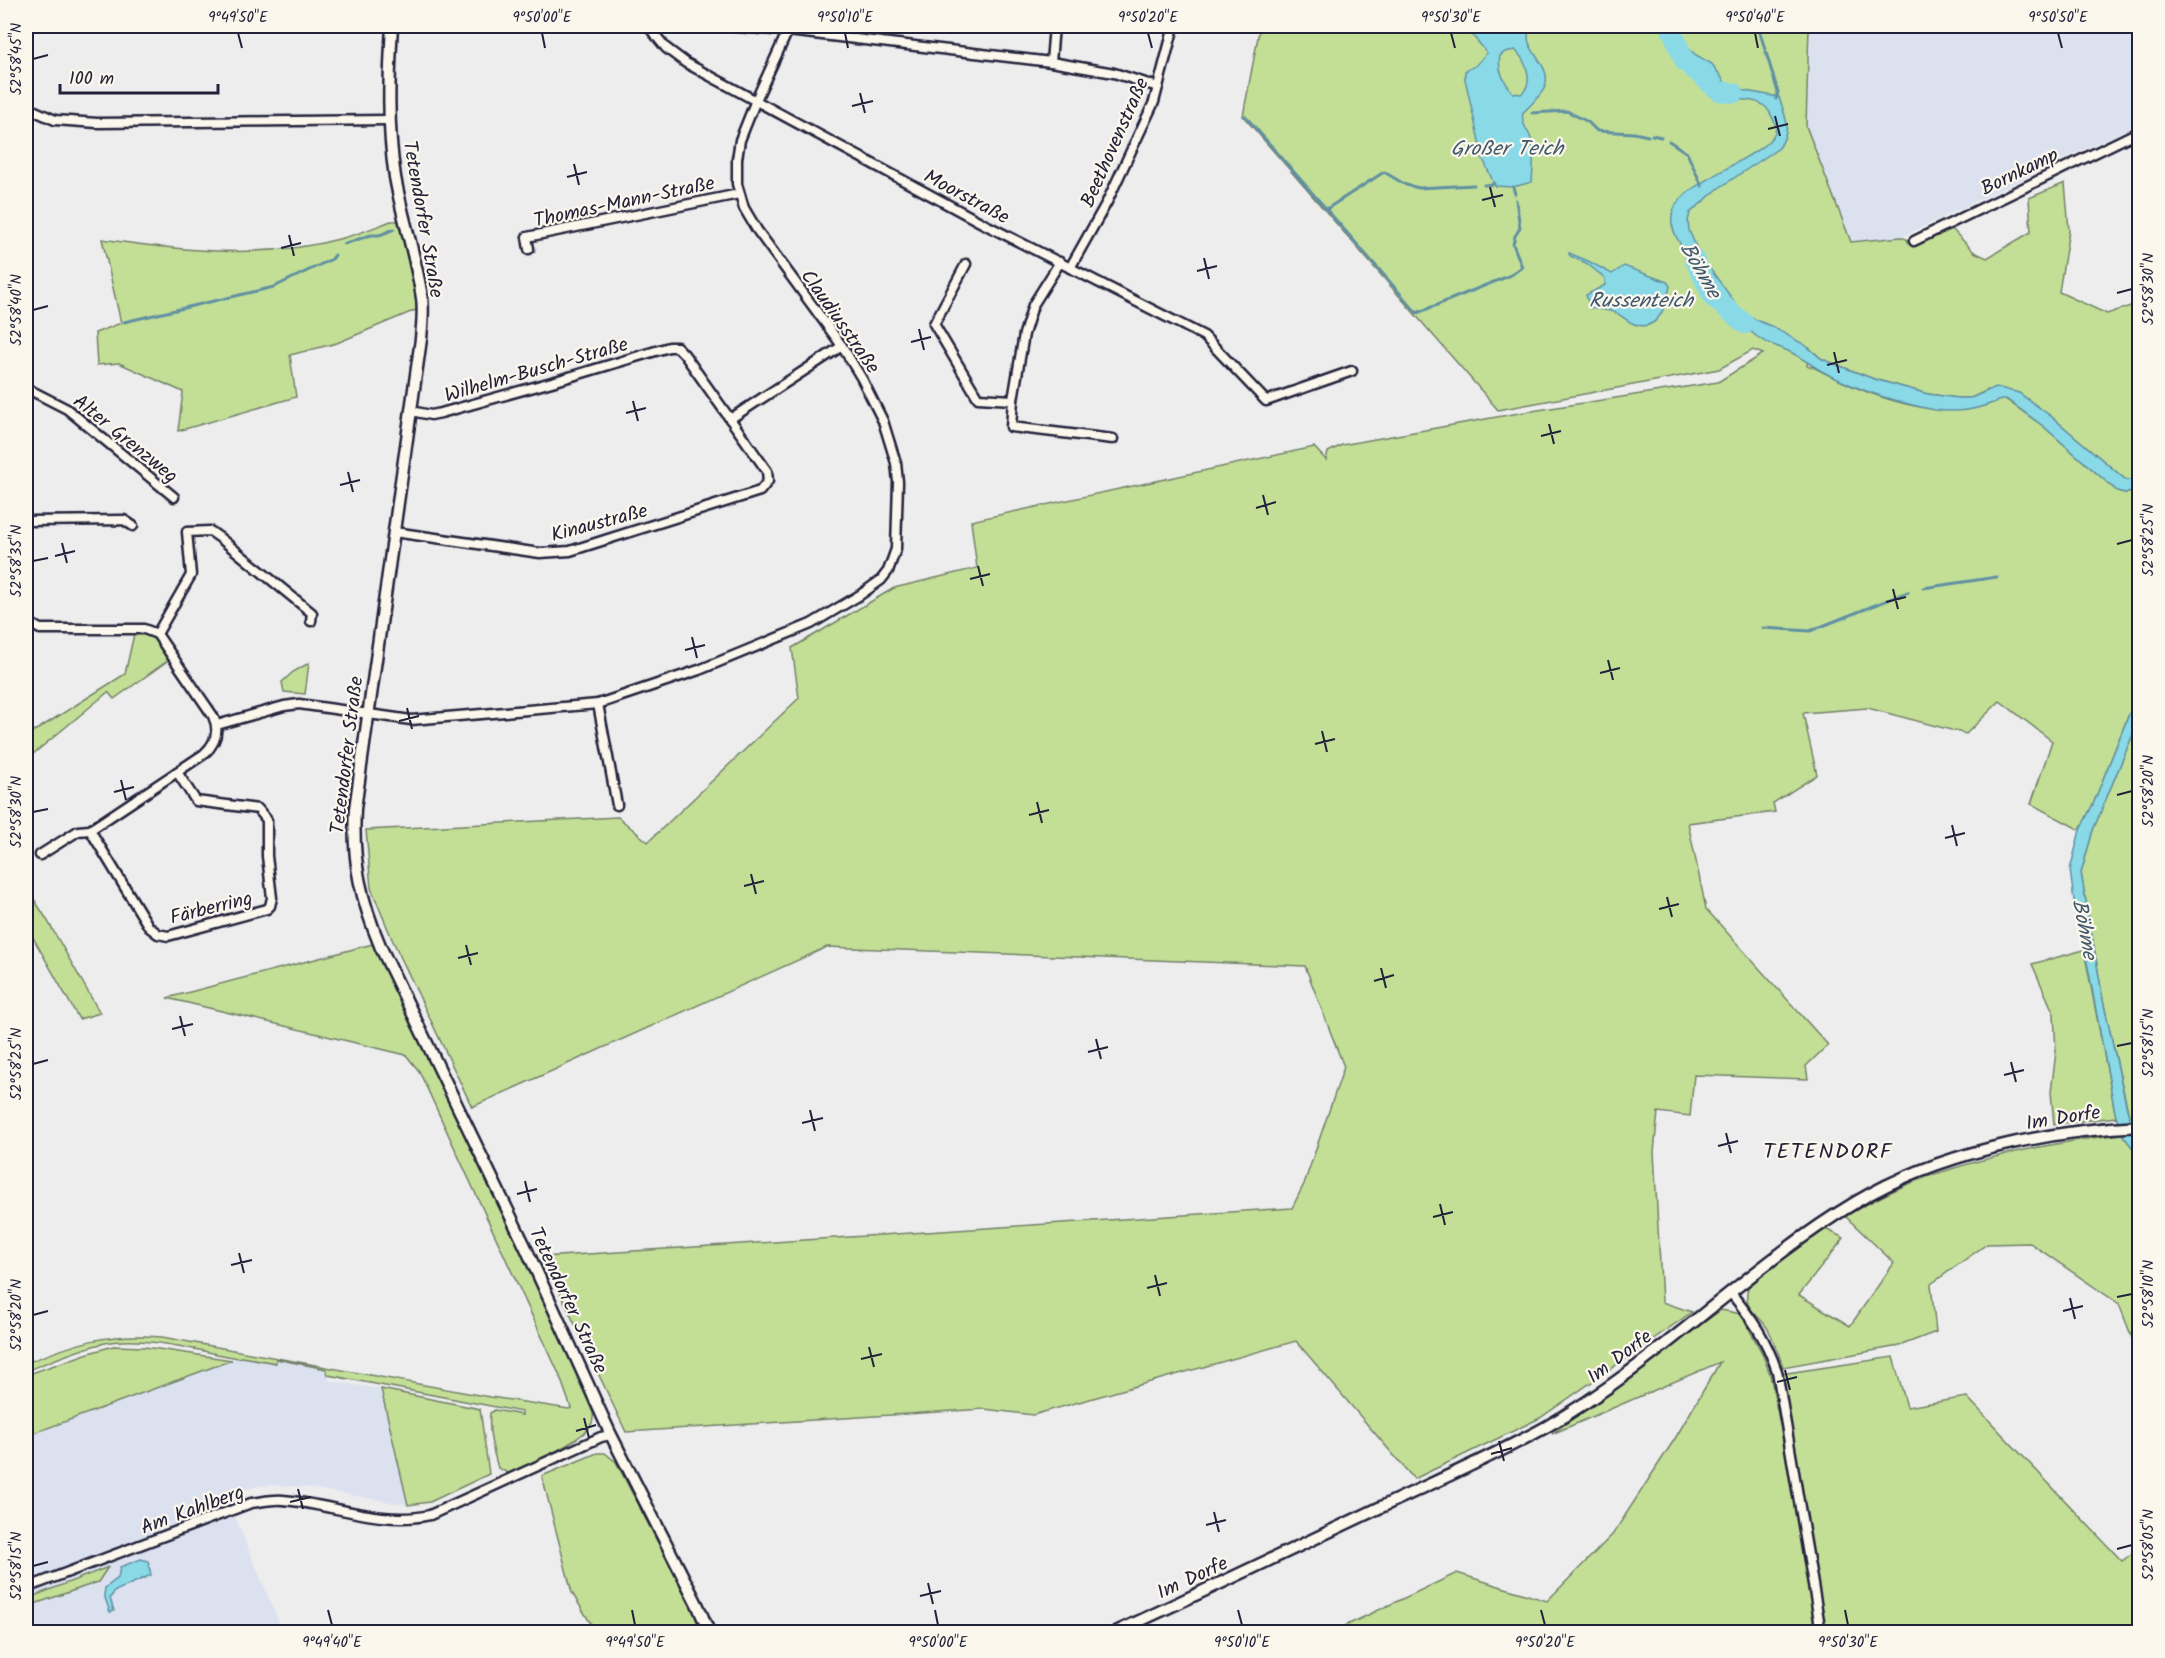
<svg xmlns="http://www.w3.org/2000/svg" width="2165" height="1658" font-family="Kalam,sans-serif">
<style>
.built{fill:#dce1f0}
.green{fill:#c3df96;stroke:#728068;stroke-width:1.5}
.water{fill:#8ad9e7;stroke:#6090a2;stroke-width:1.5;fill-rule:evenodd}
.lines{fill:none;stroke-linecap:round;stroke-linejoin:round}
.stream{stroke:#6090a2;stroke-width:3}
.river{stroke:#8ad9e7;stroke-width:20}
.minor-casing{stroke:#22223b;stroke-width:13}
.tertiary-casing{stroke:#22223b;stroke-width:15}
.minor{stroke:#fbf7ec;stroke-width:8}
.tertiary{stroke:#fbf7ec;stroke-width:10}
.ticks{fill:none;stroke:#22223b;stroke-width:2}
.labels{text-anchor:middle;stroke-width:4.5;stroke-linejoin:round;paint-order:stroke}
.street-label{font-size:20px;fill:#22223b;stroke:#fbf7ec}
.water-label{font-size:21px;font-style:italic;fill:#41596f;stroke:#fbf7ec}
.quarter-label{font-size:22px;letter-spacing:1.5px;fill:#22223b;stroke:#fbf7ec}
.neatline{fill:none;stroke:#22223b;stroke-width:2}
.ticks-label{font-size:15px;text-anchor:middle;fill:#22223b}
</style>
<rect width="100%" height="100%" fill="#ededee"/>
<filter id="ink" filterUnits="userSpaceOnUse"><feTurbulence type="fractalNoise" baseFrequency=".0167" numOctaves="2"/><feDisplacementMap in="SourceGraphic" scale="12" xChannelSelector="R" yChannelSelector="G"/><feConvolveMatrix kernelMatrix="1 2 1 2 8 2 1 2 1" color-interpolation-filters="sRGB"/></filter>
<g filter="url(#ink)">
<g class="built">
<path d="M 1809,26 L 2139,26 L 2139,123 L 1901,237 L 1851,242 L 1806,126 Z"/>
<path d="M 241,1357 L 275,1363 L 275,1359 L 326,1369 L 330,1381 L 381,1389 L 408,1505 L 304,1487 L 270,1485 L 254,1487 L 226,1495 L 283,1632 L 26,1632 L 26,1436 Z"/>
</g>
<g class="green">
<path d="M 1260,26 L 1809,26 L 1806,126 L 1851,242 L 1901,237 L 1914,242 L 1952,229 L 1974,252 L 1987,258 L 2031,232 L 2029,198 L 2065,183 L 2069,230 L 2059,292 L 2107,314 L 2139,303 L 2140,479 L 2126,480 L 2052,417 L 2019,393 L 1988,390 L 1971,398 L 1958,398 L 1928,394 L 1874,379 L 1822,359 L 1809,348 L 1807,366 L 1813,367 C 1858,391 1913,413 1965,410 C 1979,409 1992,400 2005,399 L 2043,426 L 2117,491 L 2125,493 L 2139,492 L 2139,689 L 2094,802 L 2080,830 L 2031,804 L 2052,741 L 2000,701 L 1966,734 L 1868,708 L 1803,713 L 1817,775 L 1773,803 L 1775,812 L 1688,823 L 1706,909 L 1828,1045 L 1806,1066 L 1808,1079 L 1694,1075 L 1690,1116 L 1658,1112 L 1654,1152 L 1662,1302 L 1692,1312 L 1540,1418 L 1414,1479 L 1296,1341 L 1033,1415 L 984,1409 L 626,1432 L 543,1257 L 1292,1208 L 1304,1184 L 1344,1067 L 1305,966 L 827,947 L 472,1107 L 392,939 L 371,888 L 366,830 L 618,817 L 648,842 L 799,698 L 792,648 L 894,588 L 977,568 L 971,521 L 1314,447 L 1326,460 L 1328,452 L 1342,445 L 1519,413 L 1718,382 L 1763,354 L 1753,350 L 1719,369 L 1498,410 L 1243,116 Z"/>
<path d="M 391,221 L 400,221 L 418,309 L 337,343 L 290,355 L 296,397 L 178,431 L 183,392 L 119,363 L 97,365 L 95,333 L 121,323 L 102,239 C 182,251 264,260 343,238 C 359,234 375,227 391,221 Z"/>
<path d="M 145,633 L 153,636 L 170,659 L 114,699 L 108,692 L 26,760 L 26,734 L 38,729 L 125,674 L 134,634 Z"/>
<path d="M 309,663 L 305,694 L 284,692 L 282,682 L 293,672 Z"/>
<path d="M 2139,720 L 2139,1116 L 2129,1116 L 2103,1000 L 2081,873 L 2093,830 Z"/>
<path d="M 26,887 L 46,918 L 100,1013 L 79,1019 L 26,925 Z"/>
<path d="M 373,944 L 554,1319 L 593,1413 C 594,1421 591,1428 584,1433 C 563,1450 534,1461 510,1474 L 498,1468 C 493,1450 488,1433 490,1413 L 495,1410 L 522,1415 L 522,1412 L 328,1375 L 326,1369 L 276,1359 L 276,1363 L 242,1357 L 238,1358 C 198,1351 145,1335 105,1343 C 78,1349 51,1361 26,1371 L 26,1363 C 77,1343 106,1332 162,1337 L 484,1396 L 569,1409 L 571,1408 L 559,1374 L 419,1071 L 406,1055 L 167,998 Z"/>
<path d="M 2084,950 L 2116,1117 L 2054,1124 L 2051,1092 L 2056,1052 L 2054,1014 L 2032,964 Z"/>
<path d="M 2122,1134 L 2139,1156 L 2139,1356 L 2119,1304 L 2030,1243 L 1987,1244 L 1931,1284 L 1936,1332 L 1899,1346 L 1783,1367 C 1779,1355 1775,1342 1769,1331 C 1759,1312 1742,1312 1748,1287 L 1823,1228 L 1844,1238 L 1799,1295 L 1850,1326 L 1894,1263 L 1845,1216 C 1866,1205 1888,1192 1911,1183 C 1978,1157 2050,1143 2122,1134 Z"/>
<path d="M 1721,1310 L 1741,1314 L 1762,1353 L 1770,1374 L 1786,1455 L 1794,1456 L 1781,1374 L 1893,1357 L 1907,1407 L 1967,1397 L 2122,1561 L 2139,1548 L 2139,1632 L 1332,1632 L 1457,1573 L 1547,1601 L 1613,1534 L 1676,1437 L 1720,1362 L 1552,1434 Z"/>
<path d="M 113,1346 L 145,1347 L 232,1360 L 26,1436 L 26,1375 L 86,1354 Z"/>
<path d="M 381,1389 L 480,1409 L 489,1474 L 430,1502 L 408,1505 Z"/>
<path d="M 597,1453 L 605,1453 L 616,1462 L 693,1610 L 702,1632 L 596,1632 L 572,1593 L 542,1476 Z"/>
<path d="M 108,1567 L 98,1582 L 26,1607 L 26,1599 Z"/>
</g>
<g class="water">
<path d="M 1465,26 L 1532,26 C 1516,48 1554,62 1545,87 C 1541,96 1530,105 1523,113 C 1521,122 1526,128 1530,136 C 1535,151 1533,167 1532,182 L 1513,187 L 1495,186 L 1483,159 L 1465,79 L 1465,71 L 1475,66 L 1487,53 ZM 1515,50 C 1526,60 1535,83 1521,94 L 1513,93 C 1504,82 1497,69 1500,56 L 1505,52 Z"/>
<path d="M 1663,26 L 1678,26 L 1687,47 L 1696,55 L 1712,64 L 1729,88 L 1779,97 C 1786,118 1792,128 1779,148 L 1719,188 L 1690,213 L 1688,221 L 1689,230 L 1699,254 L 1739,308 L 1752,318 L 1773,327 L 1805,345 L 1822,359 L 1874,379 L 1928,394 L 1958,398 L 1971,398 L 1996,387 L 2019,393 L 2052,417 L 2126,480 L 2139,479 L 2139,492 L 2125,493 L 2117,491 L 2043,426 L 2006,399 C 1998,400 1992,404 1984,406 C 1969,411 1950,412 1935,410 C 1898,403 1861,391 1827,374 C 1815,368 1804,359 1792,353 C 1781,347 1766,344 1756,336 C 1730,315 1708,288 1691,261 C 1682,247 1667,228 1673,211 C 1683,179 1777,154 1776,127 C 1775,123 1773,118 1771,115 C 1762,93 1736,105 1720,94 C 1713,90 1711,82 1705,77 C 1685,59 1673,52 1663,26 Z"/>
<path d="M 1569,253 L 1588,261 L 1612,274 L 1624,266 L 1667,282 L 1670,286 C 1666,305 1659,333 1634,324 C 1626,321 1621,314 1613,312 C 1606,309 1597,309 1590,308 L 1586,295 L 1605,285 L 1605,278 L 1586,263 L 1570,256 Z"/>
<path d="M 2139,689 L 2139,720 L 2093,830 L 2081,873 L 2103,1000 L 2127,1109 L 2135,1134 L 2139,1139 L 2139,1156 L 2122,1134 L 2115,1112 L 2088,967 L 2076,915 L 2070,870 L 2080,830 L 2094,802 Z"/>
<path d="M 141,1559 L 148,1561 L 151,1575 L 115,1591 L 110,1598 L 114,1611 L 110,1612 L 104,1595 L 105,1588 L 118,1578 L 120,1567 Z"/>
</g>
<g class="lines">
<g class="stream">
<path d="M 1758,26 L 1778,92 L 1776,99"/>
<path d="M 1532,113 L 1567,111 L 1588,122 L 1597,131 L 1634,133 L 1648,136"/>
<path d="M 1245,116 L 1417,313 L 1511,275 L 1522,267 L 1513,244 L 1515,236 L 1520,228 L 1516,200"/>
<path d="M 1652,135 L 1661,137"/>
<path d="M 1669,141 L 1687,153 L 1702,186"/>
<path d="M 1484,185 L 1494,184"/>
<path d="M 1513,187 L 1515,194"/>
<path d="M 1328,208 L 1384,172 L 1406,185 L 1419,188 L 1474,185"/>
<path d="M 344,244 L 371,235 L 380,235 L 394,229"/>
<path d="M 124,322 L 274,287 L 332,259 L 335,255"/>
<path d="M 1923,588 L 1997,577"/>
<path d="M 1763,628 L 1810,631 L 1908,592"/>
</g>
<g class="river">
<path d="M 1670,26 L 1685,62 L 1719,91 L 1734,93"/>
<path d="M 1694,259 L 1713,297 L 1745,324"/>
</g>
<defs>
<g id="minor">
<path d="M 648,26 L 666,48 L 686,63 L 984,224 L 1204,336 L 1266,401 L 1352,371"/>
<path d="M 725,26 L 788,31 L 1051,62 L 1114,73 L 1158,87"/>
<path d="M 1051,62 L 1054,26"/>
<path d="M 26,107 L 55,120 L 97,123 L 389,120"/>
<path d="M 1914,241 L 2140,131"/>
<path d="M 529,249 L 527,237 L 739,194"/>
<path d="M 966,264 L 934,324 L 978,398 L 1013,400 L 1024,334 L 1033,305 L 1060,262"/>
<path d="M 1070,268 L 1107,202 L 1154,102 L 1174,26"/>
<path d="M 26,388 L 67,409 L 174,497"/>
<path d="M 1013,400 L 1011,427 L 1113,439"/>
<path d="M 730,419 L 842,346"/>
<path d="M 26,521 L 124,520 L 133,526"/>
<path d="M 394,532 L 540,553 L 570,551 L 760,491 L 768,481 L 767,471 L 684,354 L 677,347 L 669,347 L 559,380 L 441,413 L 431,415 L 411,411"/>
<path d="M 26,617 L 31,624 L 40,629 L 144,629 L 157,634 L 213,716 C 220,731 216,743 204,754 L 90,830 L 78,831 L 40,855"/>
<path d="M 157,634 L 191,575 L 187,532 L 210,531 L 220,538 L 312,613 L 311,621"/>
<path d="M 598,704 L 617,805"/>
<path d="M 217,725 L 284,706 L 299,704 L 411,720 L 598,704 L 699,670 L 811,624 L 860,595 L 881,580 L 888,571 L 896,549 L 898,482 L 896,463 L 883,421 L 862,379 L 842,346 L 757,230 L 744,208 L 737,184 L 737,159 L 740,140 L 756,100 L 790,26"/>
<path d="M 90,830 L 149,927 L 158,934 L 168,936 L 267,909 L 270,906 L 272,898 L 267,856 L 267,820 L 258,809 L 196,801 L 177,772"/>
<path d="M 1730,1292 C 1753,1320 1765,1337 1777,1371 L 1821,1632"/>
<path d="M 26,1588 L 251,1503 C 261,1502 272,1499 283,1500 C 332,1504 381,1526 430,1515 L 601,1437 L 611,1435"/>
</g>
<g id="tertiary">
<path d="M 392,26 C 389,76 387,126 395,177 C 402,217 416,257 422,298 C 424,311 422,325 421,339 L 355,809 C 352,862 361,900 381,948 L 525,1246 L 611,1435 L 698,1606 L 709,1632"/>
<path d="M 1116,1632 C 1204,1591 1291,1550 1379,1508 C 1434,1482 1492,1457 1546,1427 C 1657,1364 1746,1268 1856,1202 C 1938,1153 2045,1131 2140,1126"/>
</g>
</defs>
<use href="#minor" class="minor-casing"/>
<use href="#tertiary" class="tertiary-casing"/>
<use href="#minor" class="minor"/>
<use href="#tertiary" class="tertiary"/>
</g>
</g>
<path class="ticks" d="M 238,33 L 242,48M 542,33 L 545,48M 845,33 L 848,48M 1148,33 L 1152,48M 1451,33 L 1455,48M 1755,33 L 1758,48M 2058,33 L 2062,48M 33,59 L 48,55M 860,93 L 865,113M 852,106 L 873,101M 1775,116 L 1780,136M 1768,129 L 1788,124M 574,164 L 579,185M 567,177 L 587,172M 1490,187 L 1495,207M 1482,200 L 1503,195M 289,235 L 294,256M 281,248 L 301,243M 1204,258 L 1209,279M 1197,271 L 1217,266M 2117,293 L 2132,289M 33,310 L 48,306M 919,329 L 924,350M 911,342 L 931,337M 1834,352 L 1839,373M 1827,365 L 1847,360M 633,401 L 638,421M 626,413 L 646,408M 1549,424 L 1554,444M 1541,436 L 1561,431M 348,472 L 353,492M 340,485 L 360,480M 1263,495 L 1268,515M 1256,508 L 1276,502M 62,543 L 67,563M 2117,544 L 2132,540M 55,556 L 75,551M 33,561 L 48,558M 978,566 L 983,586M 970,579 L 990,574M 1893,589 L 1898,609M 1886,602 L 1906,597M 692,637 L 697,658M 685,650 L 705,645M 1608,660 L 1613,680M 1600,673 L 1620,668M 407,708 L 412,729M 399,721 L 419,716M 1322,731 L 1327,752M 1315,744 L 1335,739M 121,780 L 126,800M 114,792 L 134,787M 2117,795 L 2132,791M 1037,802 L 1042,823M 33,812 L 48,809M 1029,815 L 1049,810M 1952,825 L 1957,846M 1945,838 L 1965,833M 751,874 L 756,894M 744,886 L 764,881M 1667,897 L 1672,917M 1659,909 L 1679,904M 466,945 L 471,965M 458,958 L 478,953M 1381,968 L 1386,988M 1374,981 L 1394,975M 180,1016 L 185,1036M 172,1029 L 193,1024M 1096,1039 L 1101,1059M 2117,1046 L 2132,1043M 1088,1052 L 1108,1047M 2011,1062 L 2016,1082M 33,1064 L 48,1060M 2004,1075 L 2024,1070M 810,1110 L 815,1131M 802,1123 L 823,1118M 1726,1133 L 1731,1153M 1718,1146 L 1738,1141M 525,1181 L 530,1202M 517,1194 L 537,1189M 1440,1204 L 1445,1225M 1433,1217 L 1453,1212M 239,1253 L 244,1273M 231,1265 L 252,1260M 1155,1275 L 1160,1296M 1147,1288 L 1167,1283M 2117,1297 L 2132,1294M 2070,1298 L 2075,1319M 2063,1311 L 2083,1306M 33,1315 L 48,1311M 869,1347 L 874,1367M 861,1359 L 882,1354M 1785,1370 L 1790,1390M 1777,1382 L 1797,1377M 584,1418 L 589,1438M 576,1431 L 596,1425M 1499,1441 L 1504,1461M 1491,1454 L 1512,1448M 298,1489 L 303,1509M 290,1502 L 311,1497M 1214,1512 L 1219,1532M 1206,1525 L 1226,1520M 2117,1549 L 2132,1545M 33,1566 L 48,1562M 928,1583 L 933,1604M 920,1596 L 941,1591M 328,1610 L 332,1625M 632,1610 L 635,1625M 935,1610 L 938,1625M 1238,1610 L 1242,1625M 1541,1610 L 1545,1625M 1845,1610 L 1848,1625"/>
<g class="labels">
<g class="street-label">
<text transform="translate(1114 142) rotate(-66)" y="7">Beethovenstraße</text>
<text transform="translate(2019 171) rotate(-26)" y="7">Bornkamp</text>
<text transform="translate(967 196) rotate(28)" y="7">Moorstraße</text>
<text transform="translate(624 201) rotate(-12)" y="7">Thomas-Mann-Straße</text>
<text transform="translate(424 219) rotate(80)" y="7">Tetendorfer Straße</text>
<text transform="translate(841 321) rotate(55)" y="7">Claudiusstraße</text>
<text transform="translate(536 369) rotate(-16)" y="7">Wilhelm-Busch-Straße</text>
<text transform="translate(126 438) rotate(39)" y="7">Alter Grenzweg</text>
<text transform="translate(599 522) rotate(-15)" y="7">Kinaustraße</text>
<text transform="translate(346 755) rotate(-83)" y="7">Tetendorfer Straße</text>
<text transform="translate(211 907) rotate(-14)" y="7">Färberring</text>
<text transform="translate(2063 1117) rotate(-9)" y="7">Im Dorfe</text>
<text transform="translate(569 1300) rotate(65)" y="7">Tetendorfer Straße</text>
<text transform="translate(1619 1356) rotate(-37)" y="7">Im Dorfe</text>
<text transform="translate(192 1509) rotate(-20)" y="7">Am Kahlberg</text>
<text transform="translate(1192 1577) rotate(-25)" y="7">Im Dorfe</text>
</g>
<g class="water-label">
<text x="1507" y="155">Großer Teich</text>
<text transform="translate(1701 270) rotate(60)" y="7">Böhme</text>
<text x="1641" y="307">Russenteich</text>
<text transform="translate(2085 929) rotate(79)" y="7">Böhme</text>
</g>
<g class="quarter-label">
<text x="1828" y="1158">TETENDORF</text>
</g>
</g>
<rect width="2165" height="1658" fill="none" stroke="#fbf7ec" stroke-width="66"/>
<path d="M60 84v9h158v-9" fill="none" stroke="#22223b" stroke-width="3"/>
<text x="69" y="84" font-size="18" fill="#22223b" stroke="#fbf7ec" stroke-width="4.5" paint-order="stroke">100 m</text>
<rect x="33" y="33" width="2099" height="1592" class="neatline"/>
<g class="ticks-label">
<text x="238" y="22">9°49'50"E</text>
<text x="542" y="22">9°50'00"E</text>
<text x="845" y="22">9°50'10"E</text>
<text x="1148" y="22">9°50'20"E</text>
<text x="1451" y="22">9°50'30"E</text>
<text x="1755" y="22">9°50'40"E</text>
<text x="2058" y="22">9°50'50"E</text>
<text transform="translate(16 59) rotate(-90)" y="5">52°58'45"N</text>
<text transform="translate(2148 289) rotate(-90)" y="5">52°58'30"N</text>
<text transform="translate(16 310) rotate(-90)" y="5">52°58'40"N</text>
<text transform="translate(2148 540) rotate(-90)" y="5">52°58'25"N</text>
<text transform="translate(16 561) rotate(-90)" y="5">52°58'35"N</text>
<text transform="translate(2148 791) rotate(-90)" y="5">52°58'20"N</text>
<text transform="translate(16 812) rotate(-90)" y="5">52°58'30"N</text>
<text transform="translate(2148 1043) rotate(-90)" y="5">52°58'15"N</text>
<text transform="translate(16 1064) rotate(-90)" y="5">52°58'25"N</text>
<text transform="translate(2148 1294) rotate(-90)" y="5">52°58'10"N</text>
<text transform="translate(16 1315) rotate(-90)" y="5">52°58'20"N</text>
<text transform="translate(2148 1545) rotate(-90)" y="5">52°58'05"N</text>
<text transform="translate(16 1566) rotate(-90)" y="5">52°58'15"N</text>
<text x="332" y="1647">9°49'40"E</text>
<text x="635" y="1647">9°49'50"E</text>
<text x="938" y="1647">9°50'00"E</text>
<text x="1242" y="1647">9°50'10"E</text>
<text x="1545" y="1647">9°50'20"E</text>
<text x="1848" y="1647">9°50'30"E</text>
</g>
</svg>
